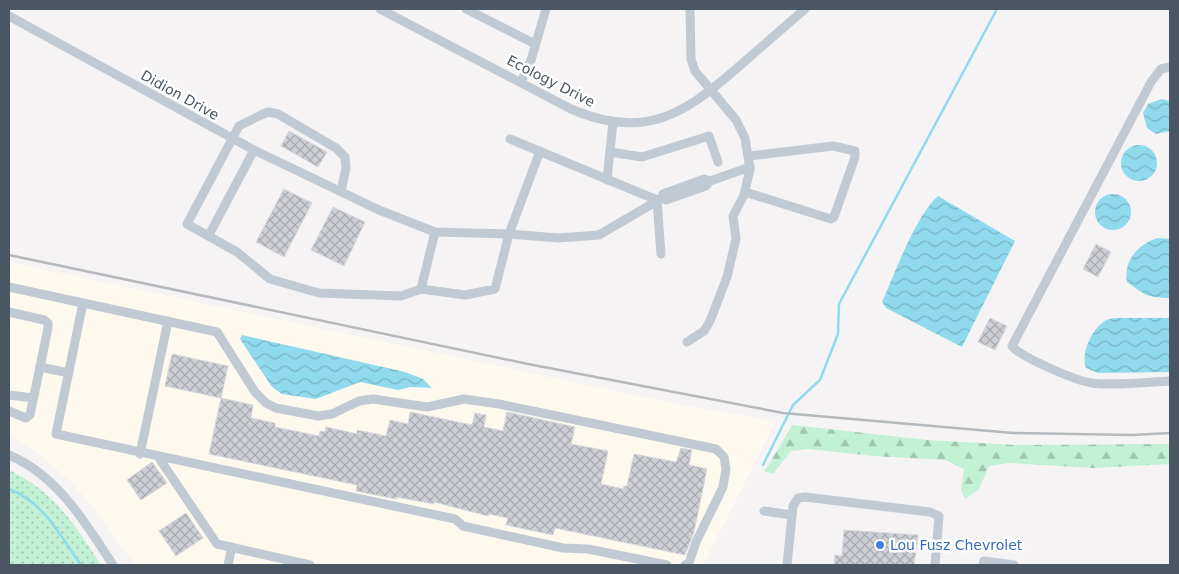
<svg xmlns="http://www.w3.org/2000/svg" width="1179" height="574" font-family="'DejaVu Sans',sans-serif">
<style>
.commercial{fill:#fdf9ef}
.grass{fill:url(#grass-dots)}
.forest{fill:url(#forest-firs)}
.water{fill:url(#water-waves)}
.lines{fill:none;stroke-linecap:round;stroke-linejoin:round}
.stream{stroke:#90daee;stroke-width:2.5}
.building{fill:url(#building-cross-hatch);stroke:#d7d9de}
.minor{stroke:#c1cad2;stroke-width:9}
.rail{stroke:#b5b8bd;stroke-width:2.5}
.shop-dot{fill:#3f7fe0;stroke:#fff;stroke-width:2}
.labels{text-anchor:middle;stroke-width:5;stroke-linejoin:round;paint-order:stroke}
.street-label{font-size:14px;fill:#4a5661;stroke:#fff}
.shop-label{font-size:14px;fill:#366cbe;stroke:#fff;text-anchor:start}
</style>
<defs>
<pattern id="grass-dots" width="8" height="8" patternUnits="userSpaceOnUse" patternTransform="scale(1.25)"><rect width="8" height="8" fill="#c3f1d5"/><path d="M2 2h.1M6 6h.1" fill="none" stroke="#a0c6b0" stroke-width="1.8" stroke-linecap="round"/></pattern>
<pattern id="forest-firs" width="22" height="20" patternUnits="userSpaceOnUse" patternTransform="scale(1.25)"><rect width="22" height="20" fill="#c3f1d5"/><path d="M5 1l3.5 6h-7zM16 11l3.5 6h-7z" fill="#a0c6b0"/></pattern>
<pattern id="water-waves" width="16" height="10" patternUnits="userSpaceOnUse" patternTransform="scale(1.25)"><rect width="16" height="10" fill="#90daee"/><path d="M0 5q4-4 8 0t8 0" fill="none" stroke="#78b4c4"/></pattern>
<pattern id="building-cross-hatch" width="8" height="8" patternUnits="userSpaceOnUse" patternTransform="scale(1.25)"><rect width="8" height="8" fill="#cdcfd5"/><path d="M0 0l8 8M0 8l8-8" fill="none" stroke="#a8abb0"/></pattern>
</defs>
<rect width="100%" height="100%" fill="#f5f3f3"/>
<path class="commercial" d="M 9,262 L 681,405 L 776,421 L 703,565 L 135,565 L 91,505 L 70,481 L 35,451 L 9,435 Z"/>
<path class="grass" d="M 9,470 C 55,492 74,524 101,565 L 9,565 Z"/>
<path class="forest" d="M 792,425 L 928,440 L 1015,445 L 1170,444 L 1170,464 L 1093,468 L 1009,463 L 989,466 L 979,489 L 965,499 L 961,490 L 964,469 L 945,460 L 874,456 L 808,449 L 791,451 L 773,474 L 765,471 Z"/>
<g class="water">
<path d="M 1162,99 L 1170,101 L 1170,131 L 1156,134 L 1147,128 L 1143,113 L 1148,104 Z"/>
<circle cx="1139" cy="163" r="18"/>
<circle cx="1113" cy="212" r="18"/>
<path d="M 938,196 L 1015,241 L 962,347 L 886,308 L 882,302 C 895,273 915,217 938,196 Z"/>
<path d="M 1158,238 L 1170,239 L 1170,298 C 1148,298 1145,295 1127,282 C 1123,261 1139,243 1158,238 Z"/>
<path d="M 1121,318 L 1170,318 L 1170,372 L 1098,373 L 1086,368 C 1080,353 1093,325 1109,319 C 1112,318 1117,318 1121,318 Z"/>
<path d="M 242,335 L 405,372 L 423,379 L 432,388 L 410,387 L 398,390 L 360,382 L 316,399 L 282,394 L 272,387 L 240,339 Z"/>
</g>
<g class="lines">
<g class="stream">
<path d="M 763,465 L 793,405 L 820,380 L 838,334 L 839,304 L 997,9"/>
<path d="M 9,489 C 44,502 60,536 81,565"/>
</g>
</g>
<g class="building">
<path d="M 289,131 L 327,152 L 318,167 L 281,146 Z"/>
<path d="M 284,189 L 312,203 L 284,257 L 256,242 Z"/>
<path d="M 333,207 L 365,222 L 344,266 L 311,250 Z"/>
<path d="M 1096,244 L 1111,252 L 1098,277 L 1083,269 Z"/>
<path d="M 990,318 L 1007,326 L 995,350 L 978,342 Z"/>
<path d="M 172,354 L 228,366 L 221,398 L 165,386 Z"/>
<path d="M 221,398 L 253,405 L 251,418 L 275,423 L 275,427 L 319,436 L 320,431 L 325,432 L 326,427 L 357,434 L 357,430 L 386,436 L 390,420 L 408,424 L 410,412 L 472,425 L 475,413 L 486,415 L 484,427 L 503,431 L 507,412 L 575,427 L 571,444 L 608,451 L 601,484 L 623,489 L 624,486 L 627,486 L 634,454 L 676,462 L 681,448 L 692,450 L 689,465 L 707,469 L 694,532 L 685,555 L 555,528 L 553,535 L 506,525 L 508,518 L 489,514 L 488,516 L 434,502 L 434,504 L 396,497 L 396,499 L 356,491 L 357,485 L 209,454 Z"/>
<path d="M 152,462 L 167,483 L 141,500 L 127,480 Z"/>
<path d="M 186,513 L 203,538 L 176,556 L 159,531 Z"/>
<path d="M 844,530 L 918,535 L 914,565 L 834,565 L 835,555 L 842,556 Z"/>
</g>
<g class="lines">
<g class="minor">
<path d="M 380,9 L 571,109 C 643,140 682,116 736,69 C 759,49 782,29 805,9"/>
<path d="M 466,9 L 535,44"/>
<path d="M 9,16 L 254,150 L 379,210 L 435,232 L 509,234 L 558,238 L 599,235 L 662,198 L 663,194 L 704,179 L 710,181 L 750,167"/>
<path d="M 1170,67 L 1161,69 L 1151,82 L 1012,346 C 1022,358 1077,381 1092,383 C 1114,386 1148,382 1170,381"/>
<path d="M 521,82 L 531,60 L 546,9"/>
<path d="M 510,139 L 657,200"/>
<path d="M 610,152 L 642,157 L 709,136 L 718,162"/>
<path d="M 607,180 L 613,122"/>
<path d="M 341,191 L 346,168 L 345,157 L 336,148 L 278,114 L 268,112 L 261,115 L 239,126 L 187,224 L 237,252 L 270,279 L 319,293 L 401,296 L 421,289 L 465,295 L 495,289 L 509,234 L 540,151"/>
<path d="M 745,192 L 831,219 L 834,217 L 855,157 L 855,151 L 833,146 L 749,156"/>
<path d="M 662,198 L 666,200 L 706,186 L 710,181"/>
<path d="M 657,200 L 661,254"/>
<path d="M 209,235 L 254,150"/>
<path d="M 9,287 L 217,332 L 255,392 L 266,403 L 276,408 L 318,416 L 332,414 L 359,401 L 373,399 L 427,407 L 464,399 L 499,404 L 716,449 L 724,457 L 726,469 L 723,487 L 696,542 L 689,563 L 685,565"/>
<path d="M 421,289 L 435,232"/>
<path d="M 83,303 L 56,434 L 455,519 L 463,526 L 563,548 L 588,549 L 667,565"/>
<path d="M 9,312 L 44,320 L 48,323 L 48,328 L 30,415 L 26,418 L 9,411"/>
<path d="M 687,342 L 704,331 L 710,321 L 727,277 L 736,239 L 733,216 L 744,195 L 750,169 L 745,138 L 736,120 L 695,71 L 691,59 L 690,9"/>
<path d="M 40,367 L 69,373"/>
<path d="M 9,395 L 33,398"/>
<path d="M 140,454 L 168,321"/>
<path d="M 9,455 C 58,476 85,522 113,565"/>
<path d="M 159,458 L 217,544 L 310,565"/>
<path d="M 764,511 L 792,515"/>
<path d="M 228,565 L 232,547"/>
<path d="M 787,565 L 793,506 L 798,498 L 805,497 L 930,512 L 939,516 L 935,565"/>
<path d="M 983,565 L 984,561 L 1014,565"/>
</g>
<path class="rail" d="M 9,255 L 528,364 L 783,413 L 1013,433 L 1132,435 L 1170,433"/>
</g>
<circle class="shop-dot" cx="880" cy="545" r="5"/>
<g class="labels">
<g class="street-label">
<text transform="translate(551 81) rotate(27)" y="5">Ecology Drive</text>
<text transform="translate(180 95) rotate(29)" y="5">Didion Drive</text>
</g>
<g class="shop-label">
<text x="890" y="550">Lou Fusz Chevrolet</text>
</g>
</g>
<rect width="1179" height="574" fill="none" stroke="#4a5661" stroke-width="20"/>
</svg>
